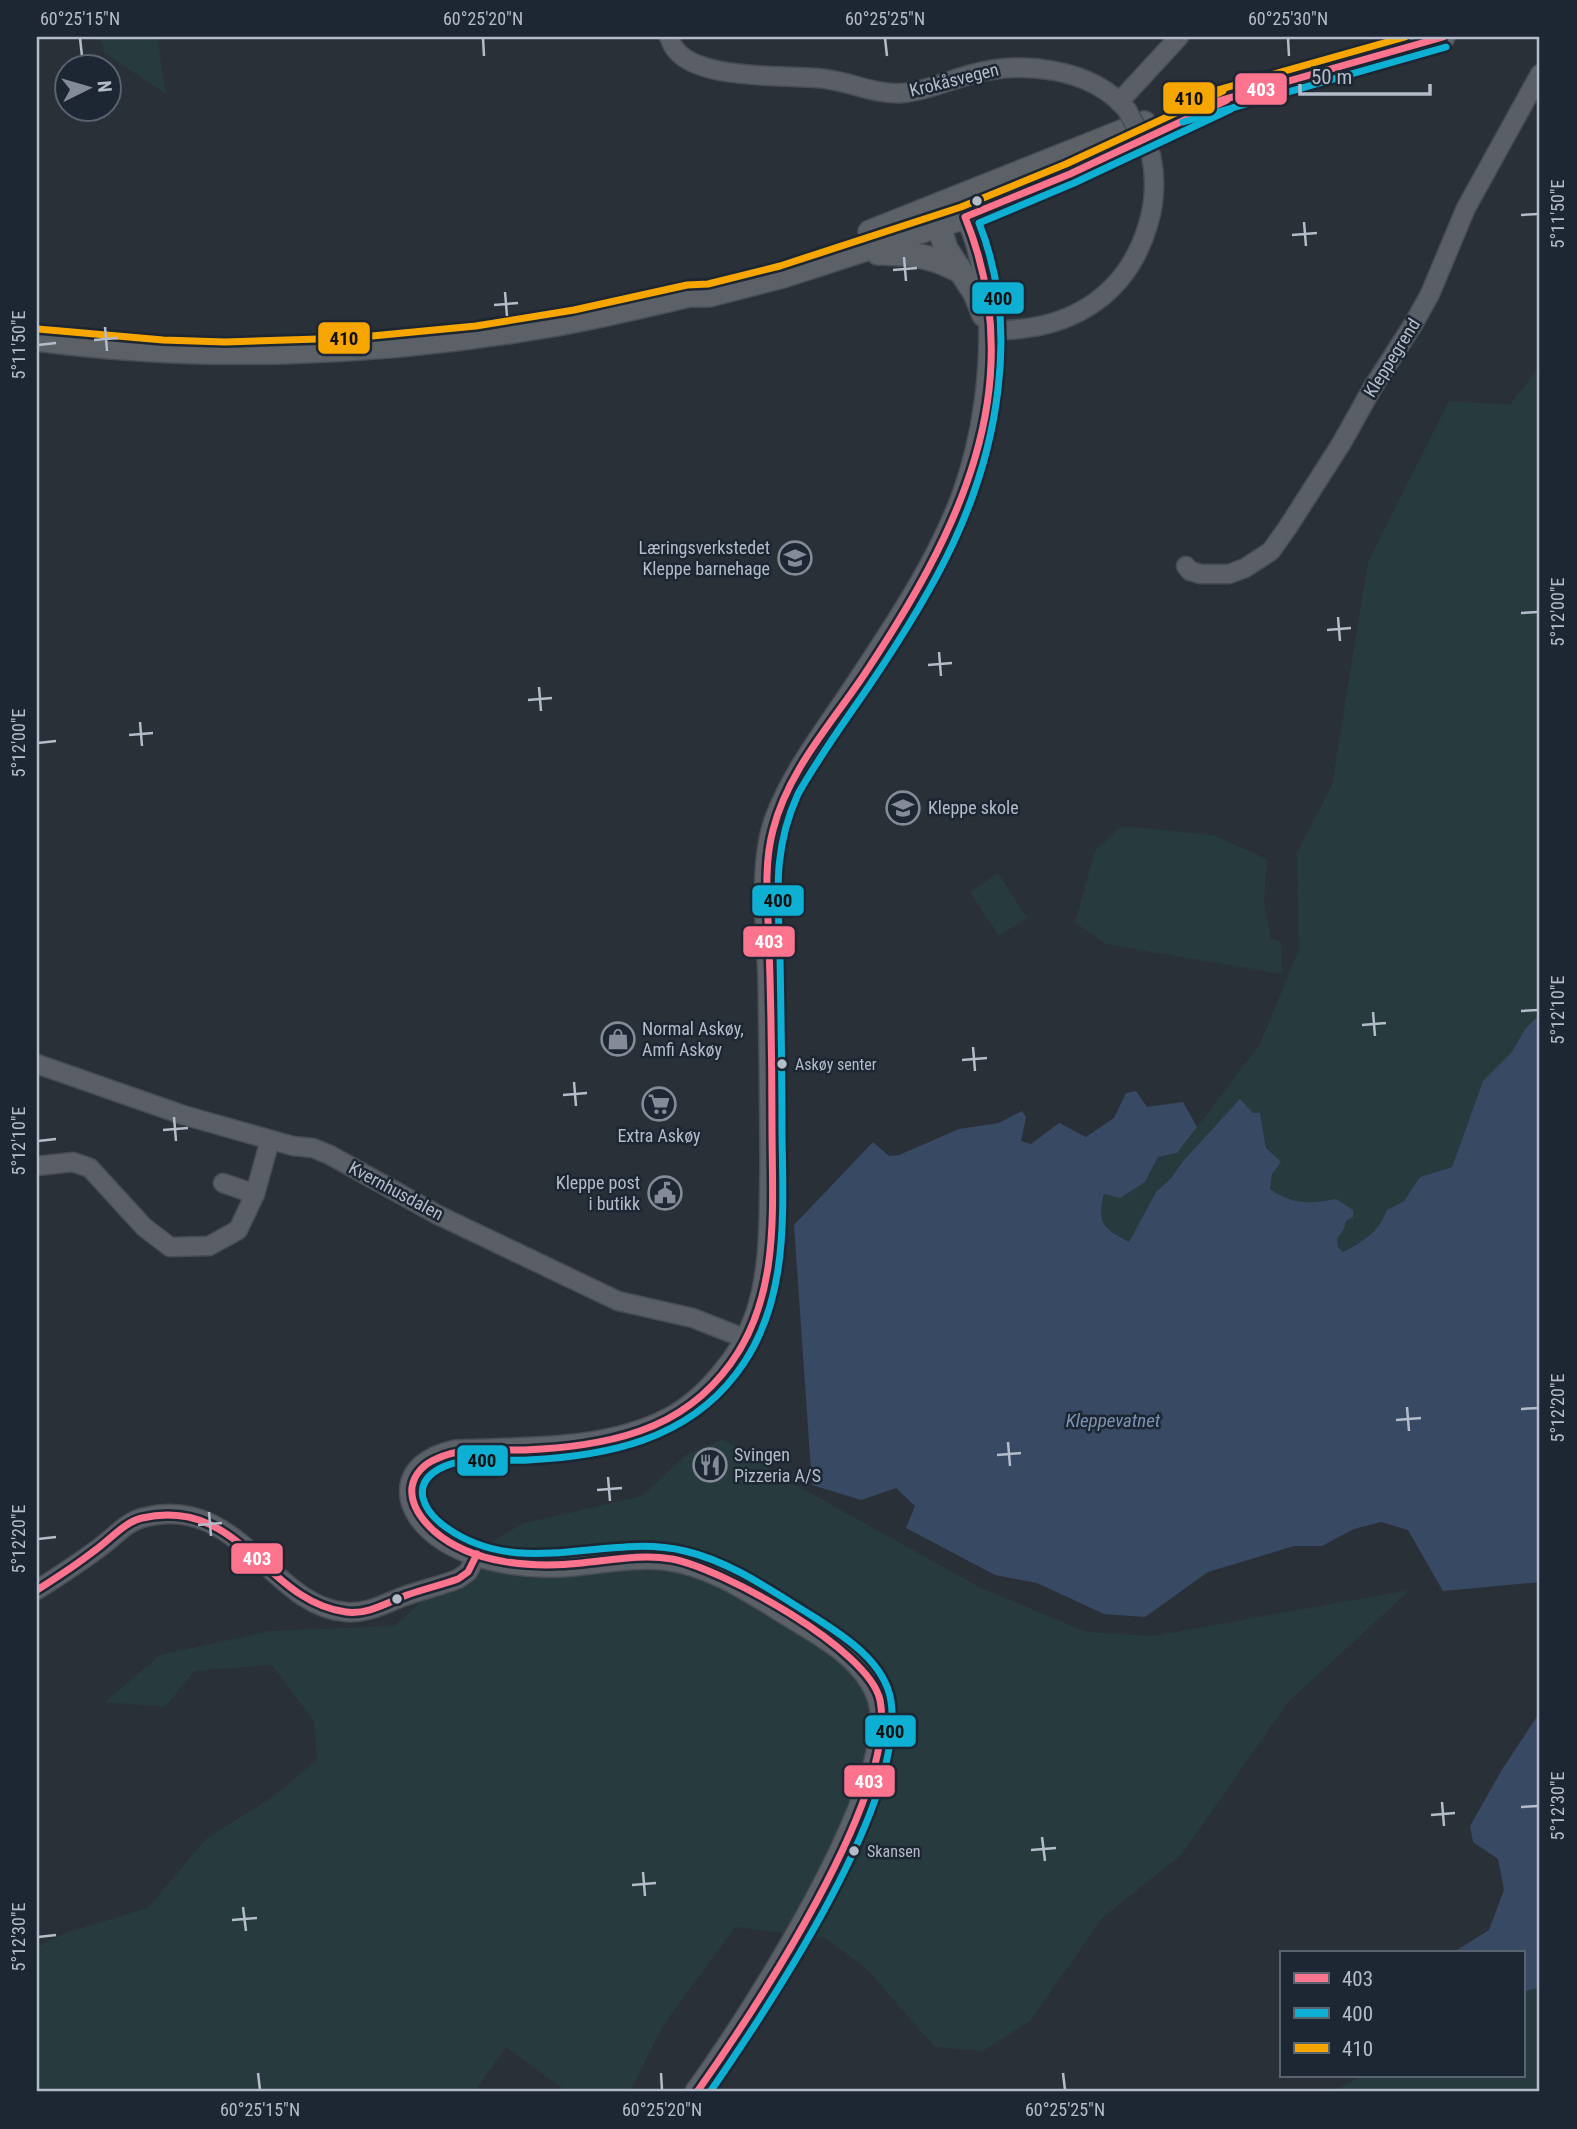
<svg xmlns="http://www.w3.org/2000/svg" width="1577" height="2129" font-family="'Roboto Condensed',sans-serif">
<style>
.green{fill:#273a3e}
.water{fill:#384963}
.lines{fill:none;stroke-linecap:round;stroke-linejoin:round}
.minor-casing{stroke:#484c53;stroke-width:21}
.major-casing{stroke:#484c55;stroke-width:26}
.minor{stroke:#5a5e66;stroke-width:18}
.major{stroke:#5c6168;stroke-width:23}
.minor-bridge-casing{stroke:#484c53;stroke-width:21;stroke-linecap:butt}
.minor-bridge{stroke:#5a5e66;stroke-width:18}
.bus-1-casing{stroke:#1d2633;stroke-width:12}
.bus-2-casing{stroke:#1d2633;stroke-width:12}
.bus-3-casing{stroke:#1d2633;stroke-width:12}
.bus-1{stroke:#fc738d;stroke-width:7}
.bus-2{stroke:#0dafd3;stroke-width:7}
.bus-3{stroke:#f7a600;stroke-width:7}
.ticks{fill:none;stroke:#b4bcc9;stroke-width:2.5}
.bus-dot{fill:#b4bcc9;stroke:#1d2633;stroke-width:2.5}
.labels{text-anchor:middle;stroke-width:5;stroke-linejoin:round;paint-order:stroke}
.bus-label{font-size:16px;fill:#b4bcc9;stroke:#1d2633;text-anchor:start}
.street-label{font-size:18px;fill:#b4bcc9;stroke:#1d2633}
.poi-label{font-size:18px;fill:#b4bcc9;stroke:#1d2633;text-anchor:start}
.water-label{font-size:19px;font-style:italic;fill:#7c92b1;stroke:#1d2633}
.line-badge{stroke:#1d2633;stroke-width:2.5}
.badge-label{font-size:19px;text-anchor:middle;font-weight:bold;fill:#fff}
.pale-badge-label{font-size:19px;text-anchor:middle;font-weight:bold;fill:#111}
.neatline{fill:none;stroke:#b4bcc9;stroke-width:2.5}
.ticks-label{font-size:18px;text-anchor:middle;fill:#b4bcc9}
</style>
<rect width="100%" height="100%" fill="#2a3038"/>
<g class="green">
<path d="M 100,37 L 157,37 L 166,94 L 105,53 Z"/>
<path d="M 1540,366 L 1540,1014 L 1525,1029 L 1512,1052 L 1483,1081 L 1452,1167 L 1420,1177 L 1404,1201 L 1387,1210 L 1384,1219 L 1364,1242 L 1343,1252 L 1338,1247 L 1337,1237 L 1344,1229 L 1336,1199 C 1309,1204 1294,1205 1270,1189 L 1272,1174 L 1260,1114 L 1184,1160 L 1171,1178 L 1156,1192 L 1129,1242 C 1103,1227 1097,1224 1105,1193 L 1145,1182 L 1158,1157 L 1177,1153 L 1188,1139 L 1260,1044 L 1299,949 L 1297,853 L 1332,785 L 1368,562 L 1449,401 L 1510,405 Z"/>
<path d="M 1121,826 L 1213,835 L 1267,859 L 1264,902 L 1271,939 L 1281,942 L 1282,974 L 1106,944 L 1075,923 L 1095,851 Z"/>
<path d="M 998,873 L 1027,918 L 999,936 L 970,892 Z"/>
<path d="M 723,1439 L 798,1486 L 981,1588 L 1087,1632 L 1153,1636 L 1410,1590 L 1288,1702 L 1182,1854 L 1102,1918 L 1031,2020 L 983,2051 L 935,2047 L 866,1968 L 825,1938 L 735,1927 L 662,2027 L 630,2092 L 568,2092 L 506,2047 L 474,2092 L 37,2092 L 37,1947 L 65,1933 L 148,1908 L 206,1839 L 275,1795 L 317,1760 L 314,1721 L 272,1665 L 194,1671 L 165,1707 L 105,1702 L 160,1655 L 270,1631 L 394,1626 L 448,1579 L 502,1563 L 483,1548 L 521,1524 L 642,1496 L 686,1455 Z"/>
<path d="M 1540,1987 L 1540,2092 L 1332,2092 L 1362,2075 L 1523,2075 L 1523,1992 Z"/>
</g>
<g class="water">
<path d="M 1540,1014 L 1540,1582 L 1443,1591 L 1408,1530 L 1381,1522 L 1354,1529 L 1322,1546 L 1294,1546 L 1208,1572 L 1145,1617 L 1104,1614 L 1037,1583 L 995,1575 L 906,1528 L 915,1506 L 896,1488 L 861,1500 L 812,1485 L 794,1225 L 873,1142 L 889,1156 L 899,1155 L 959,1129 L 999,1123 L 1022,1111 L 1026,1117 L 1021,1141 L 1031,1144 L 1059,1123 L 1086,1137 L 1114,1118 L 1126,1093 L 1136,1091 L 1147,1107 L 1183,1102 L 1197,1127 L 1177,1153 L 1158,1157 L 1145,1182 L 1120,1198 L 1104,1194 C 1097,1224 1103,1228 1129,1242 L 1156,1192 L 1171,1178 L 1184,1160 L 1240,1099 L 1253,1113 L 1260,1113 L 1266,1148 L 1281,1162 L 1272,1174 L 1270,1189 C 1294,1205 1309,1204 1336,1199 L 1353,1210 L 1353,1217 L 1346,1221 L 1344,1229 L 1337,1238 L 1338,1247 L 1343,1252 C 1364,1242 1378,1232 1387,1210 L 1404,1201 L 1420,1177 L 1452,1167 L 1483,1081 L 1512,1052 L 1525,1029 Z"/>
<path d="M 1540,1712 L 1540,1987 L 1523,1992 L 1523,1952 L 1454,1952 L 1489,1930 L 1504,1890 L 1498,1859 L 1473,1842 L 1470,1826 L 1503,1768 Z"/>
</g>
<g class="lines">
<defs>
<g id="minor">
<path d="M 669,37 C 671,40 671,43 673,46 C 694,82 787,74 825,79 C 851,82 876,95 903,93 C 926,91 947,81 969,75 C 1020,60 1091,67 1127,110"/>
<path d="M 1119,102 L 1179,37"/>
<path d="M 991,330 C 1066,332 1126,299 1148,225 C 1155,202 1156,179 1151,155"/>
<path d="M 1186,566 L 1190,571 L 1201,574 L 1229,574 L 1245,568 L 1271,551 L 1288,527 L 1341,444 L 1373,387 L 1414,323 L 1430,294 L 1466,208 L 1540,74"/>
<path d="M 37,1064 L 183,1115 L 293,1146 L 313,1148 L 330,1155 L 438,1215 L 618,1301 L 693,1318 L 746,1339"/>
<path d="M 37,1166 L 73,1162 L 90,1168 L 144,1227 L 170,1247 L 209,1246 L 238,1230 L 255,1194 L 270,1140"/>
<path d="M 223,1183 L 255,1194"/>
<path d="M 37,1590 C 59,1576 82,1561 103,1545 C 116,1535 127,1522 142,1518 C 239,1491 271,1607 346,1612 C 366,1614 384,1604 402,1597 C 421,1590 440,1586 458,1579 L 468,1572 L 477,1554"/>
</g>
<g id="major">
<path d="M 1213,103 L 1348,62 L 1443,37"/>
<path d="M 943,211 L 939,226 L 946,249 L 975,293 L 984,315"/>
<path d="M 870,232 L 1144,123"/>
<path d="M 878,253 C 910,254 928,254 958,270"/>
<path d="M 37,339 C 202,361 375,355 539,327 C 589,319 639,307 689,295 L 709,295 L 783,276 L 965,217 L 1070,174 L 1227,100"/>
<path d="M 697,2092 C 748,2022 903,1783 880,1700 C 868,1660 826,1637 793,1617 C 754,1593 711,1563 664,1558 C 634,1555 604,1561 574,1564 C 532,1568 482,1562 446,1540 C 399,1510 398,1464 456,1452 C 526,1449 605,1453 669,1420 C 705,1402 744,1355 757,1316 C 773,1269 771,1219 772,1170 C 772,1106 771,1041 770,977 C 768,929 760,860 778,816 C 796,770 827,731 854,690 C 895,628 938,565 964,495 C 985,437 994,367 990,305 C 988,285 978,230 965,216 C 960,211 951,208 945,204"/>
</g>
</defs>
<use href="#minor" class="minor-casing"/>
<use href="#major" class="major-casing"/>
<use href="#minor" class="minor"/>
<use href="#major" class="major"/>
<defs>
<path id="minor-bridge" d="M 1127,110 L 1151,155"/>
</defs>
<use href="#minor-bridge" class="minor-bridge-casing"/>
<use href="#minor-bridge" class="minor-bridge"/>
<defs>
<g id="bus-1">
<path d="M 1180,112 L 1443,37"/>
<path d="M 37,1590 C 56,1578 76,1565 94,1551 C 109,1541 124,1522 142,1518 C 241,1496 264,1601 346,1612 C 368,1615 388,1602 407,1595 C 424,1589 441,1585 458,1579 L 468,1572 L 477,1554"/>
<path d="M 697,2092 C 752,2014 899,1794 880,1700 C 869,1649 721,1568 672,1559 C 642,1554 612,1560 582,1563 C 534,1568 473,1565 434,1531 C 422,1520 410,1504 412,1487 C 414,1474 424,1464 436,1459 C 462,1446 497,1451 525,1450 C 564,1448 603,1444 640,1431 C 677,1418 708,1395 731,1363 C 781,1294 772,1207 772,1126 C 772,1066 771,1006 769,945 C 768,907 763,867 773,830 C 788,771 831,724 864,675 C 957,535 1034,386 965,217 L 1070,174 L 1227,100"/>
</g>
<g id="bus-2">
<path d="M 1183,122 L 1446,47"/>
<path d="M 710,2092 C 768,2008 906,1803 891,1701 C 885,1662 844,1636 814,1617 C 773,1592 732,1562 685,1551 C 606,1532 522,1581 447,1528 C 437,1521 426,1510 423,1498 C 418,1476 442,1465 460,1462 C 482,1459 506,1461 528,1460 C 607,1456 686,1440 736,1374 C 790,1304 783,1215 782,1131 C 782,1073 781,1014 780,956 C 778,895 772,851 798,794 C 820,755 846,720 871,683 C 933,591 985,502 998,389 C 1005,332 1000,276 979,223 L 1074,183 L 1231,109"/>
</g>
<g id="bus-3">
<path d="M 1175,102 L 1405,37"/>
<path d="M 38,329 L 163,340 L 225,342 L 351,338 L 476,326 L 574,310 L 687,285 L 708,284 L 780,266 L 961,207 L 1066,164 L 1223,91"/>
</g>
</defs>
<use href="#bus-1" class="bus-1-casing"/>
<use href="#bus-2" class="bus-2-casing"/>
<use href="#bus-3" class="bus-3-casing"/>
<use href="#bus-1" class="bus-1"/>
<use href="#bus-2" class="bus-2"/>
<use href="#bus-3" class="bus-3"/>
</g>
<path class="ticks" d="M 80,38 L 82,56M 483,38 L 484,56M 885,38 L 887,56M 1288,38 L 1289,56M 1521,215 L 1538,214M 1304,222 L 1306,246M 1292,235 L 1317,233M 904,257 L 906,281M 893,270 L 917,268M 505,292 L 507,316M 494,305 L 518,303M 105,327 L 107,351M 94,340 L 118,338M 38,345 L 56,343M 1521,613 L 1538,612M 1338,617 L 1340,641M 1327,630 L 1351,628M 939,652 L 941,676M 928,665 L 952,663M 539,687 L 541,711M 528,700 L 552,698M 140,722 L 142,746M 129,735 L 153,733M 38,743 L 56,741M 1521,1011 L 1538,1010M 1373,1012 L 1375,1036M 1362,1025 L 1386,1023M 973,1047 L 975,1071M 962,1060 L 987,1058M 574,1082 L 576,1106M 563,1095 L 587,1093M 174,1117 L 176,1141M 163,1130 L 188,1128M 38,1141 L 56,1139M 1407,1407 L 1409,1431M 1521,1409 L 1538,1408M 1396,1420 L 1421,1418M 1008,1442 L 1010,1466M 997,1455 L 1021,1453M 608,1477 L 610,1501M 597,1490 L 622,1488M 209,1512 L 211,1536M 198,1525 L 222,1523M 38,1539 L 56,1537M 1442,1802 L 1444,1826M 1521,1807 L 1538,1806M 1431,1815 L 1455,1813M 1042,1837 L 1045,1861M 1031,1850 L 1056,1848M 643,1872 L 645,1896M 632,1885 L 656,1883M 243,1907 L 246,1931M 232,1920 L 257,1918M 38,1937 L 56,1935M 258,2073 L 260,2090M 661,2073 L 662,2090M 1063,2073 L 1065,2090"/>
<defs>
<symbol id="school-ring" viewBox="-11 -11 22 22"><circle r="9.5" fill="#1d2633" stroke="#848b96" stroke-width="1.5"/><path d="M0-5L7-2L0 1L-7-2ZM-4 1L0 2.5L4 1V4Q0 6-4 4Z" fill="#848b96"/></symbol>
<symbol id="shop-ring" viewBox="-11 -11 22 22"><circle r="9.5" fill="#1d2633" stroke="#848b96" stroke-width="1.5"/><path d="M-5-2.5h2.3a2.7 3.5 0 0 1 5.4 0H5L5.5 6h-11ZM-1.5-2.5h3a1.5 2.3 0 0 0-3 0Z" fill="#848b96"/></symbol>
<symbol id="supermarket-ring" viewBox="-11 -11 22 22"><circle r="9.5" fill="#1d2633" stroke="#848b96" stroke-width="1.5"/><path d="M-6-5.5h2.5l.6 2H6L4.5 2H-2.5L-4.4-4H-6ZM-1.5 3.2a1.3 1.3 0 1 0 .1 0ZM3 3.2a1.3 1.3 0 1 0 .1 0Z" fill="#848b96"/></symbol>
<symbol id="civic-ring" viewBox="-11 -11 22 22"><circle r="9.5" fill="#1d2633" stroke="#848b96" stroke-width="1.5"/><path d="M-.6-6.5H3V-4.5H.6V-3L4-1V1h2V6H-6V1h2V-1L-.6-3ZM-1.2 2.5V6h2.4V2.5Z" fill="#848b96"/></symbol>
<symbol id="restaurant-ring" viewBox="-11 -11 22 22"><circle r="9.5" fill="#1d2633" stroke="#848b96" stroke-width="1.5"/><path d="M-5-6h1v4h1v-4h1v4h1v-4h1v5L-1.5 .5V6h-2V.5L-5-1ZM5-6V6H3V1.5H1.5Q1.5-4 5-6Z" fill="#848b96"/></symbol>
</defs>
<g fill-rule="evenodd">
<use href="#school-ring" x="776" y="539" width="38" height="38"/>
<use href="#school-ring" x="884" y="789" width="38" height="38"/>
<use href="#shop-ring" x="599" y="1020" width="38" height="38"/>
<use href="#supermarket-ring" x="640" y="1085" width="38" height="38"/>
<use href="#civic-ring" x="646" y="1174" width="38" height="38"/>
<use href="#restaurant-ring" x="691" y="1446" width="38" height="38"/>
</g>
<g class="bus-dot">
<circle cx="977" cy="201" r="6"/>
<circle cx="782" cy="1064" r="6"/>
<circle cx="397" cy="1599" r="6"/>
<circle cx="854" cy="1851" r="6"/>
</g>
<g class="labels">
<g class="bus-label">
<text x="795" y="1070">Askøy senter</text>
<text x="867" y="1857">Skansen</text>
</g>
<g class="street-label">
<text transform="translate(954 80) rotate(-14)" y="6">Krokåsvegen</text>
<text transform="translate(1392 358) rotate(-58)" y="6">Kleppegrend</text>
<text transform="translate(396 1191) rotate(28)" y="6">Kvernhusdalen</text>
</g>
<g class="poi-label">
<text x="770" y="554" text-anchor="end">Læringsverkstedet<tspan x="770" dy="21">Kleppe barnehage</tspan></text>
<text x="928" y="814">Kleppe skole</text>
<text x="642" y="1035">Normal Askøy,<tspan x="642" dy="21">Amfi Askøy</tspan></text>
<text x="659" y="1142" text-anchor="middle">Extra Askøy</text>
<text x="640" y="1189" text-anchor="end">Kleppe post<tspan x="640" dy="21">i butikk</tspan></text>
<text x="734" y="1461">Svingen<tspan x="734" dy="21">Pizzeria A/S</tspan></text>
</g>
<g class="water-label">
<text x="1113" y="1427">Kleppevatnet</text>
</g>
</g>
<g class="line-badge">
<rect x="1234" y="72" width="54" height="34" rx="7" fill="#fc738d"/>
<rect x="1162" y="81" width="54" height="34" rx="7" fill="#f7a600"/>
<rect x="971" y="281" width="54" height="34" rx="7" fill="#0dafd3"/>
<rect x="317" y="321" width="54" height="34" rx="7" fill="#f7a600"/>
<rect x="751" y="884" width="54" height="33" rx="7" fill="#0dafd3"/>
<rect x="742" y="925" width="54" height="33" rx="7" fill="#fc738d"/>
<rect x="456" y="1444" width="53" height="33" rx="7" fill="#0dafd3"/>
<rect x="230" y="1542" width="54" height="33" rx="7" fill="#fc738d"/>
<rect x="864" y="1714" width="53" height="34" rx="7" fill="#0dafd3"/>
<rect x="843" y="1764" width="53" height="34" rx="7" fill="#fc738d"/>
</g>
<g class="badge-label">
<text x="1261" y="96">403</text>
<text x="769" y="948">403</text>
<text x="257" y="1565">403</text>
<text x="869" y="1788">403</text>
</g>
<g class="pale-badge-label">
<text x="1189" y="105">410</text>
<text x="998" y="305">400</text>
<text x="344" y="345">410</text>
<text x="778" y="907">400</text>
<text x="482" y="1467">400</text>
<text x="890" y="1738">400</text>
</g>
<rect width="1577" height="2129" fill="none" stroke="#1d2633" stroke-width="77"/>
<rect x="1280" y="1951" width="245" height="126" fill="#1d2633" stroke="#59626f" stroke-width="2"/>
<rect x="1294" y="1973" width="35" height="10" fill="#fc738d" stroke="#59626f" stroke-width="2"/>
<text x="1342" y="1986" font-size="21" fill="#b4bcc9">403</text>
<rect x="1294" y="2008" width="35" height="10" fill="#0dafd3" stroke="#59626f" stroke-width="2"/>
<text x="1342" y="2021" font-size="21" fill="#b4bcc9">400</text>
<rect x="1294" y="2043" width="35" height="10" fill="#f7a600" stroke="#59626f" stroke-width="2"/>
<text x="1342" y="2056" font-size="21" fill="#b4bcc9">410</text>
<g transform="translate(88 88) rotate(85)"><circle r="33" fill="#1d2633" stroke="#59626f" stroke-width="2"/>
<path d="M0-5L12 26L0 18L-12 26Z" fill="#848b96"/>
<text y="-10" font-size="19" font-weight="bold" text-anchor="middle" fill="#b4bcc9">N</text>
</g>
<path d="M1300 84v10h130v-10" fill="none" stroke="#b4bcc9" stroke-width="3.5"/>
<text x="1311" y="84" font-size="21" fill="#b4bcc9" stroke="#1d2633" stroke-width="5" paint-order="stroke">50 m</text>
<rect x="38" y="38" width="1500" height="2052" class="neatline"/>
<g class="ticks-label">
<text x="80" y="25">60°25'15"N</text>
<text x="483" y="25">60°25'20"N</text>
<text x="885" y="25">60°25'25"N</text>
<text x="1288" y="25">60°25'30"N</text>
<text transform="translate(1558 214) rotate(-90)" y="6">5°11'50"E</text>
<text transform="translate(19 345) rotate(-90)" y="6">5°11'50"E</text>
<text transform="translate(1558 612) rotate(-90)" y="6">5°12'00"E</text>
<text transform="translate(19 743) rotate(-90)" y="6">5°12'00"E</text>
<text transform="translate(1558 1010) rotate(-90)" y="6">5°12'10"E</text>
<text transform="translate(19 1141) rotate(-90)" y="6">5°12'10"E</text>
<text transform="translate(1558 1408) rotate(-90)" y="6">5°12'20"E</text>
<text transform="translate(19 1539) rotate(-90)" y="6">5°12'20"E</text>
<text transform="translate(1558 1806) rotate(-90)" y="6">5°12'30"E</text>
<text transform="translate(19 1937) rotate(-90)" y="6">5°12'30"E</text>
<text x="260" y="2116">60°25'15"N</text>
<text x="662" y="2116">60°25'20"N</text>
<text x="1065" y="2116">60°25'25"N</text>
</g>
</svg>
